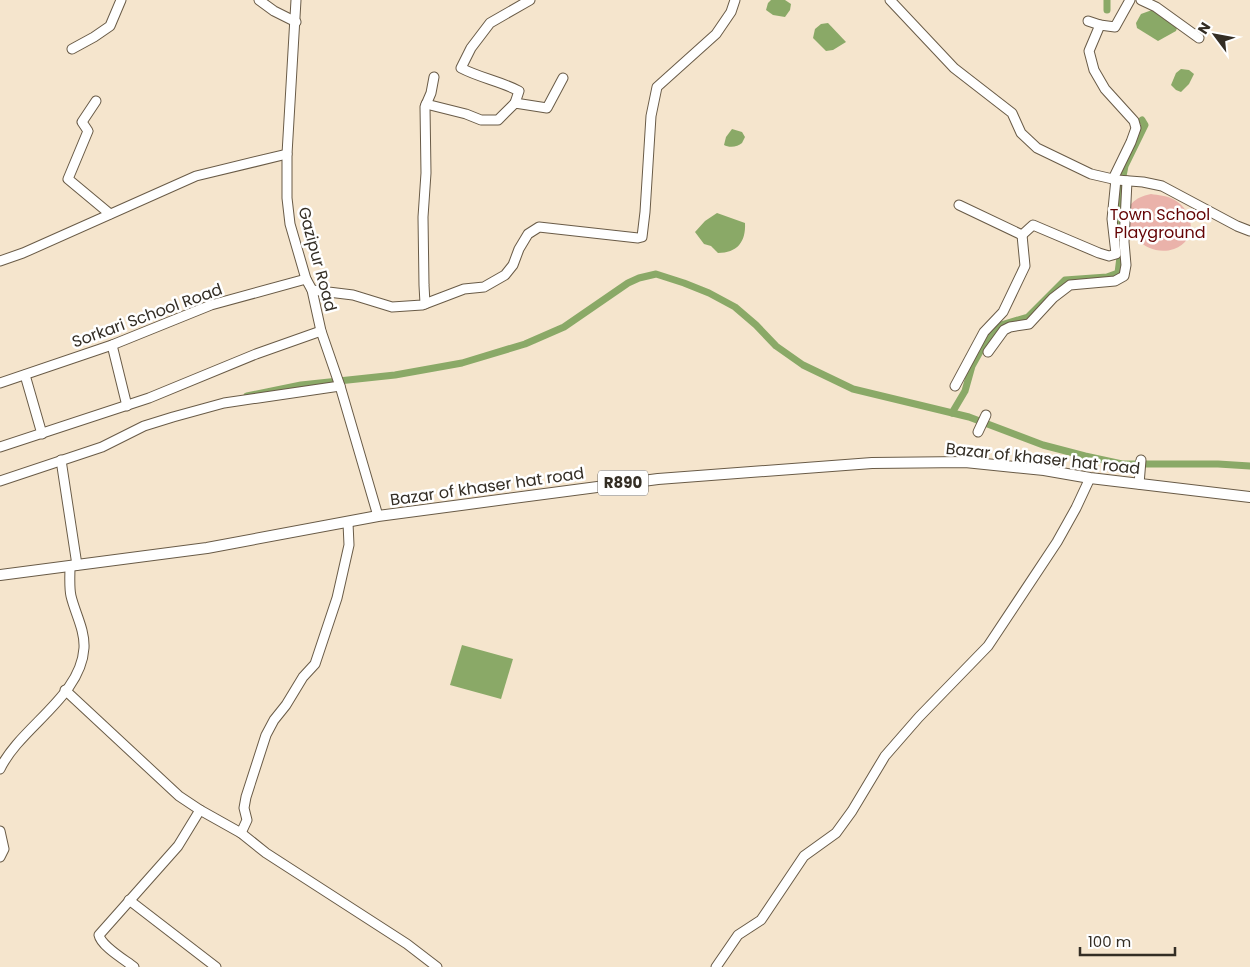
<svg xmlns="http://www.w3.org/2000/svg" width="1250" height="967" font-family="Poppins,sans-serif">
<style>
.green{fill:#eab2aa}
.water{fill:#8aa967}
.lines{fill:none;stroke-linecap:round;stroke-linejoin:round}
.canal{stroke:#8aa967;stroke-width:7}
.minor-casing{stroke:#695b47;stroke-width:11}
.major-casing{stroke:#695b47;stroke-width:12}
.minor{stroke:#fff;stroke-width:9}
.major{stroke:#fff;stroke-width:10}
.labels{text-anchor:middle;stroke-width:5;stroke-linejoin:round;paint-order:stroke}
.shield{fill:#fff;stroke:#706c66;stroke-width:1}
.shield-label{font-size:15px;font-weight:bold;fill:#332d24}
.park-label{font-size:16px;fill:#640405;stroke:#fff}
.street-label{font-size:16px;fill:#332d24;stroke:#fff}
</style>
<rect width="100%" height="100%" fill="#f5e5cd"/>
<path class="green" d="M 1151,194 C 1158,195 1167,196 1173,199 C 1194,210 1199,240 1174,249 C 1137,262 1102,203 1151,194 Z"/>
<g class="water">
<path d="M 771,0 L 785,0 L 791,4 L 790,10 L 785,17 L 773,15 L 766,10 L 768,3 Z"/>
<path d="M 1152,10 L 1177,28 L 1176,31 L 1158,41 L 1137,28 L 1136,23 L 1141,14 Z"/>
<path d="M 828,23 L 846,42 L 833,50 L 826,51 L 813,38 L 815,29 L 821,24 Z"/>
<path d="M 1181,69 L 1189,70 L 1194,74 L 1189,84 L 1181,92 L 1176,90 L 1171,85 L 1176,73 Z"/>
<path d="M 732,129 L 742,132 L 745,137 L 742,143 C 738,147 729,148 724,145 L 726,137 Z"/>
<path d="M 717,213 L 745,223 C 746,242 737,253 718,253 L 711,246 L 704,244 L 695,232 L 705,221 Z"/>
<path d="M 462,645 L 513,659 L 501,699 L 450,685 Z"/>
</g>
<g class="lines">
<g class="canal">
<path d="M 1107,10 L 1107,0"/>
<path d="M 247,396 L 301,385 L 395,375 L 462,363 L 525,344 L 564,327 L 628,283 L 639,278 L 656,274 L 684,283 L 709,293 L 735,307 L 756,325 L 776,346 L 803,365 L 853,389 L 969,417 L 1043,445 L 1085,456 L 1122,464 L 1218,464 L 1250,466"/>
<path d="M 952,413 L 965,391 L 972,366 L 987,339 L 1001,325 L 1028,317 L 1065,280 L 1107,277 L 1118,273 L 1120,257 L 1118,230 L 1120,191 L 1125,166 L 1145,125 L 1142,120"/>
</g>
<defs>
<g id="minor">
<path d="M 259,0 L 274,11 L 296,22"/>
<path d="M 296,0 L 287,154 L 287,198 L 290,224 L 306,279 L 312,290 L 321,331 L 340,386 L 378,516"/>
<path d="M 890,0 L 954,68 L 1012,113 L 1021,133 L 1037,148 L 1091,174 L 1117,180 L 1143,182 L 1162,186 L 1237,226 L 1250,231"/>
<path d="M 1141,0 L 1156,7 L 1199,38"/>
<path d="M 1088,21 L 1100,25 L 1089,51 L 1094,70 L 1105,89 L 1134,121 L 1136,128 L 1131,142 L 1113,179"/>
<path d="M 1100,25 L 1115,27 L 1130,0"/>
<path d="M 72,49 L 94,37 L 110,26 L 121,0"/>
<path d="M 96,101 L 82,122 L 88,131 L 68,179 L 110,214"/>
<path d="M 515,103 L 519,91 C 500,81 480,78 461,68 L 471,48 L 490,23 L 530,0"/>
<path d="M 426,104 L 466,114 L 481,120 L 498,120 L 515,103 L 547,108 L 563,78"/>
<path d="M 1022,235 L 1033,225 L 1099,253 L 1109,256 L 1116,254 L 1112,219 L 1116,179"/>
<path d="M 0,261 L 23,253 L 196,176 L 287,154"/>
<path d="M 312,290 L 353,295 L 392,307 L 422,305 L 464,289 L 484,287 L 505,275 L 513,265 L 519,249 L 528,234 L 539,227 L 638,238 L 642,237 L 645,212 L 651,116 L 657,87 L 716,34 L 731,12 L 735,0"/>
<path d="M 425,304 L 424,285 L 423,217 L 426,173 L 425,107 L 431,93 L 434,77"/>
<path d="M 112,345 L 127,406"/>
<path d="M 988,352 L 1004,330 L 1010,327 L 1029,324 L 1053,298 L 1070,285 L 1115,281 L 1124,276 L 1126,265 L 1124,242 L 1127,181"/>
<path d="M 25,375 L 42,434"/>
<path d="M 0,383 L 112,345 L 211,305 L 306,279"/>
<path d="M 955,386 L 984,332 L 1003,312 L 1025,266 L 1022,235 L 959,205"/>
<path d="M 978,432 L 986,415"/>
<path d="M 0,447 L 149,398 L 256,354 L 321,331"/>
<path d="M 61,460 L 77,565"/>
<path d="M 0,481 L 102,447 L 144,426 L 173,417 L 224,403 L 340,386"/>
<path d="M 1139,484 L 1141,460"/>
<path d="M 65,690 L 179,796 L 200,810 L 241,833 L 266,853 L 407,944 L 437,967"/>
<path d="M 0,769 C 20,727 81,697 84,648 C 85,630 75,613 71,596 C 69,587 70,576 70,566"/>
<path d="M 0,831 L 4,849 L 0,857"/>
<path d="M 241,833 L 247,820 L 244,808 L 246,797 L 266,735 L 274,720 L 286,705 L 303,677 L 315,664 L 337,598 L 342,576 L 349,545 L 348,523"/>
<path d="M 129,900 L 216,967"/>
<path d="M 134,967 C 125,960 101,946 99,935 L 178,846 L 200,810"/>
<path d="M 716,967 L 738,935 L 761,920 L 804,856 L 836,833 L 852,811 L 885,756 L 919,717 L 988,646 L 1057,542 L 1076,508 L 1090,478"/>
</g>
<path id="major" d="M 0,575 L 207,548 L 378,516 L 658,479 L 872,463 L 965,462 L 1044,470 L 1090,478 L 1250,497"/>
</defs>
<use href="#minor" class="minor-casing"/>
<use href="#major" class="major-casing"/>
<use href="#minor" class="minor"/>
<use href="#major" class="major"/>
</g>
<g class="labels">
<rect class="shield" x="598" y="470.5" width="50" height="25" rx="4"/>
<g class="shield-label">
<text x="623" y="488">R890</text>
</g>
<g class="park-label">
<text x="1160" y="220">Town School<tspan x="1160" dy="18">Playground</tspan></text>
</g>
<g class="street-label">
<text transform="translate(318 259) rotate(75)" y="6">Gazipur Road</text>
<text transform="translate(147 315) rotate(-20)" y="6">Sorkari School Road</text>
<text transform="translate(1043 458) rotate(6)" y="6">Bazar of khaser hat road</text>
<text transform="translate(487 486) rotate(-8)" y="6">Bazar of khaser hat road</text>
</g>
</g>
<g transform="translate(1215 35) rotate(302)" stroke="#ffffff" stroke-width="4" paint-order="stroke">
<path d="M0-4L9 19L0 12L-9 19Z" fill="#332d24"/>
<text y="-8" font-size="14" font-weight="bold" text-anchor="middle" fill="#332d24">N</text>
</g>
<path d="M1080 947v8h95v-8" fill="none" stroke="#332d24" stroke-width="2.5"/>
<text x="1088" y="947" font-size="15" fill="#332d24" stroke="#ffffff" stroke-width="4" paint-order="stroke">100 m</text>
</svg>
